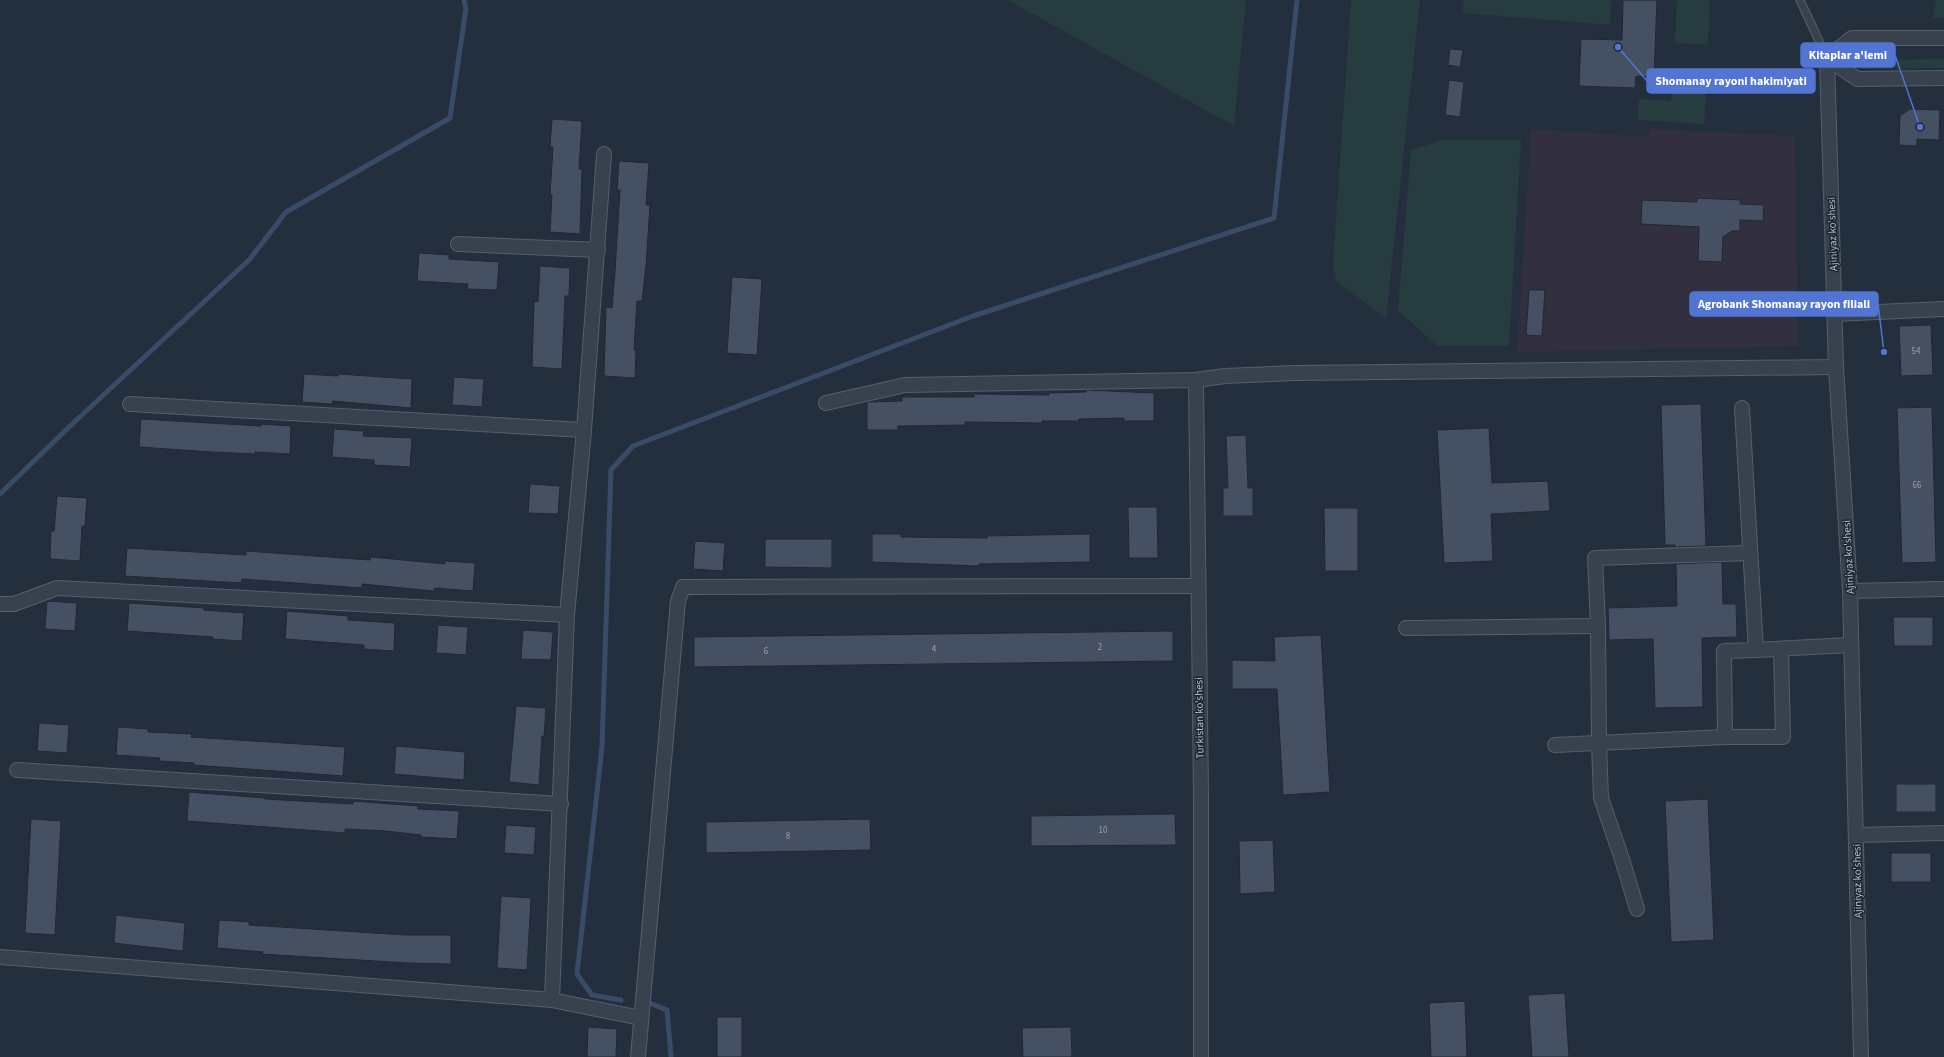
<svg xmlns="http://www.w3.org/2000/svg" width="1944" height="1057" font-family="'Source Sans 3',sans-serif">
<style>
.medical{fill:#32303f}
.green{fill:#263c3f}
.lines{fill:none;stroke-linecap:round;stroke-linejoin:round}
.stream{stroke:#394c67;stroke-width:5}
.building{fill:#455162;stroke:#1f2835}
.lane-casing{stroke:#565f6c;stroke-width:9}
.street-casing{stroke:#565f6c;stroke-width:16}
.lane{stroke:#38414e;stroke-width:7}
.street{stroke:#38414e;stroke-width:14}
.labels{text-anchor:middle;stroke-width:3;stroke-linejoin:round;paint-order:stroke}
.number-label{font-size:9px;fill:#98a1af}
.street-label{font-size:11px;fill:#b4bcc9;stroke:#1d2633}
.leader{fill:none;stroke:#5274d3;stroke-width:1.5}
.callout-dot{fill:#5274d3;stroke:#1d2633;stroke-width:1.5}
.callout{fill:#5274d3;stroke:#5274d3;stroke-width:1.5}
.callout-label{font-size:12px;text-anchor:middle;font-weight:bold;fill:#fff}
</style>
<rect width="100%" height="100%" fill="#242f3e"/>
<path class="medical" d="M 1531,129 L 1648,137 L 1650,129 L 1795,136 L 1798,346 L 1517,352 Z"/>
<g class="green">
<path d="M 1008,0 L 1246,0 L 1234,126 Z"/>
<path d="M 1351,0 L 1420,0 L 1386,318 L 1336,281 L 1333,265 Z"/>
<path d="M 1464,0 L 1611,0 L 1610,25 L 1462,13 Z"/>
<path d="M 1677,0 L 1710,0 L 1708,45 L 1675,43 Z"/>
<path d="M 1936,0 L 1944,0 L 1944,18 L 1933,18 Z"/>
<path d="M 1944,59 L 1944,68 L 1863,69 L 1863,60 Z"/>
<path d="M 1673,73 L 1707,76 L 1704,124 L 1638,120 L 1639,99 L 1671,101 Z"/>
<path d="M 1442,140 L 1521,140 L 1509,346 L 1437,346 L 1398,310 L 1411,150 Z"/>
</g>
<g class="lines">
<g class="stream">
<path d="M 0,494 L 69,427 L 250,259 L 286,212 L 450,118 L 466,8 L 464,0"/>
<path d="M 621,1000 L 592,995 L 577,974 L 602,747 L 611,470 L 633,446 L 973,316 L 1274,218 L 1297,0"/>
<path d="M 647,1002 L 667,1010 L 671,1057"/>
</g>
</g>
<g class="building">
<path d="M 1623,0 L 1657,0 L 1654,77 L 1636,76 L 1635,88 L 1579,86 L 1581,39 L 1622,40 Z"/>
<path d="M 1450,49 L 1463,50 L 1460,67 L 1448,65 Z"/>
<path d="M 1449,80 L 1464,82 L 1460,117 L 1445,115 Z"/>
<path d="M 1910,109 L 1940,110 L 1939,140 L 1917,139 L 1917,146 L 1899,145 L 1900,116 Z"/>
<path d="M 552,119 L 582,121 L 579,169 L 582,169 L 580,234 L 550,232 L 552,195 L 550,195 L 553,147 L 550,147 Z"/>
<path d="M 619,161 L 649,163 L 646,205 L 650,205 L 646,266 L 642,301 L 637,301 L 634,350 L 636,350 L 635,378 L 604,376 L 606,307 L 612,308 L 615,271 L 620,190 L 617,190 Z"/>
<path d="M 1697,198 L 1741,200 L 1740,204 L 1764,205 L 1763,221 L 1740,220 L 1740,231 L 1732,231 L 1723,237 L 1722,262 L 1698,261 L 1699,227 L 1641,224 L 1642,200 L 1697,202 Z"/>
<path d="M 419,253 L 449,255 L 449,259 L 499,262 L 497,290 L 467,289 L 468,284 L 417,281 Z"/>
<path d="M 540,266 L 570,268 L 569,296 L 565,296 L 562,369 L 532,367 L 534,301 L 538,302 Z"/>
<path d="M 732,277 L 762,279 L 757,355 L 727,353 Z"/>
<path d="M 1529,290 L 1545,290 L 1542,336 L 1526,335 Z"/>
<path d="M 1931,325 L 1933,375 L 1901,376 L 1899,326 Z"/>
<path d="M 304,374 L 338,376 L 338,374 L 412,379 L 411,408 L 333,401 L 332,404 L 302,402 Z"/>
<path d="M 454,377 L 484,379 L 482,407 L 452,405 Z"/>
<path d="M 1086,390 L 1154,393 L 1154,421 L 1124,421 L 1124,418 L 1079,419 L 1079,421 L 1042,421 L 1042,423 L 965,422 L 965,425 L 898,426 L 898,430 L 867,430 L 867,402 L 871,402 L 902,401 L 902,397 L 974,397 L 974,394 L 1049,395 L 1049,393 L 1086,392 Z"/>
<path d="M 1701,404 L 1706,546 L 1675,547 L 1675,545 L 1665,545 L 1661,405 Z"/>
<path d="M 1932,407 L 1936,562 L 1902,563 L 1897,408 Z"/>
<path d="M 141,419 L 261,426 L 261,424 L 291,426 L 290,454 L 255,452 L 255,454 L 212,452 L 139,447 Z"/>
<path d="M 1489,428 L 1492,483 L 1548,481 L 1550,511 L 1491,514 L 1493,561 L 1444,563 L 1437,430 Z"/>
<path d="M 334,429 L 364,431 L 363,436 L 412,438 L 410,467 L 374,465 L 374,460 L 332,457 Z"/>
<path d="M 1246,435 L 1248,488 L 1253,488 L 1253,516 L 1223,516 L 1223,488 L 1228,488 L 1226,436 Z"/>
<path d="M 530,484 L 560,486 L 558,514 L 528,513 Z"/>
<path d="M 57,496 L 87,498 L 85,526 L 82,526 L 80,561 L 50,559 L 51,531 L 54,531 Z"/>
<path d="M 1128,507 L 1157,507 L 1158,558 L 1129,558 Z"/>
<path d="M 1324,508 L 1358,508 L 1358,571 L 1325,571 Z"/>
<path d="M 872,534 L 901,534 L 901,537 L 987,538 L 987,536 L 1090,534 L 1090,562 L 979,564 L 979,566 L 872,562 Z"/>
<path d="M 765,539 L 832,539 L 832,568 L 765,567 Z"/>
<path d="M 695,541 L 725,543 L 723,571 L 693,569 Z"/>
<path d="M 127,548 L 246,555 L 246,551 L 370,560 L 371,557 L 445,564 L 445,561 L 475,563 L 473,591 L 435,588 L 434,591 L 362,584 L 362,588 L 242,579 L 241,583 L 125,576 Z"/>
<path d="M 1722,562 L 1723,604 L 1736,604 L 1737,637 L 1702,638 L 1703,707 L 1655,708 L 1653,639 L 1609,640 L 1608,608 L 1677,606 L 1676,564 Z"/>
<path d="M 47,601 L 77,603 L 75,631 L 45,629 Z"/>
<path d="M 129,603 L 204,608 L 204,610 L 244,613 L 242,641 L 212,639 L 213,637 L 127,631 Z"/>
<path d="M 287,611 L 348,616 L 348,620 L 395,623 L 394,651 L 364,649 L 364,645 L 285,639 Z"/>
<path d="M 1893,617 L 1933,617 L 1933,646 L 1894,646 Z"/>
<path d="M 438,625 L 468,627 L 466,655 L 436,653 Z"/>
<path d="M 523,630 L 553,632 L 551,660 L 521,659 Z"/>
<path d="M 1173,631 L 1173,661 L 694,667 L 694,637 Z"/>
<path d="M 1321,635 L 1330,792 L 1283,795 L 1277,689 L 1232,689 L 1232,660 L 1275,661 L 1274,637 Z"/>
<path d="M 516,706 L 546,708 L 544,737 L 542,736 L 539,785 L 509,782 Z"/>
<path d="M 39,723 L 69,725 L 67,753 L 37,751 Z"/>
<path d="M 118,727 L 148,729 L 148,732 L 192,734 L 191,737 L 345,747 L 343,776 L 193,765 L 194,763 L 159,761 L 160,758 L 116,755 Z"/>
<path d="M 396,746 L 465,752 L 464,780 L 394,774 Z"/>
<rect x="1896" y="784" width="40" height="28"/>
<path d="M 189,792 L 265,798 L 265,799 L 353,804 L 353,801 L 418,806 L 418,809 L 459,811 L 457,839 L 421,837 L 421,835 L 386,831 L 345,829 L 345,833 L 187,821 Z"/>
<path d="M 1708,799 L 1714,940 L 1671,942 L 1665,801 Z"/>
<path d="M 1175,814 L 1176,845 L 1031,846 L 1031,816 Z"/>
<path d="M 31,819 L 61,821 L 55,935 L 25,933 Z"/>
<path d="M 870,819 L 871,850 L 706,853 L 706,822 Z"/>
<path d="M 506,825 L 536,827 L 534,855 L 504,853 Z"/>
<path d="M 1273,840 L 1275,892 L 1240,894 L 1239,841 Z"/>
<rect x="1891" y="853" width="40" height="29"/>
<path d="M 501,896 L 531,898 L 527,970 L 497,968 Z"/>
<path d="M 116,915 L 185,923 L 183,951 L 114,943 Z"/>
<path d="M 219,920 L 249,922 L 249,925 L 405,935 L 451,935 L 451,964 L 408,963 L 293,956 L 262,954 L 263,952 L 217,948 Z"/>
<path d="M 1565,993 L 1569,1057 L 1532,1057 L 1528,995 Z"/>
<path d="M 1465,1001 L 1467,1057 L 1431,1057 L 1429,1003 Z"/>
<rect x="717" y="1017" width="25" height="40"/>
<path d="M 588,1027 L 617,1029 L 616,1057 L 587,1057 Z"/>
<path d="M 1071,1027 L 1072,1057 L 1023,1057 L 1022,1028 Z"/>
</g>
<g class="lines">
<defs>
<path id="lane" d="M 1800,0 L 1827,58"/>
<g id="street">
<path d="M 1944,38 L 1852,38 L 1827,58 L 1857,79 L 1944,78"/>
<path d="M 1827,58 L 1836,367 L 1850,591 L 1861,1057"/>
<path d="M 458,244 L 598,250"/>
<path d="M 1834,314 L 1944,309"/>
<path d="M 1196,380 L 1201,795 L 1201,1057"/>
<path d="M 826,403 L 905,385 L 1196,380 L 1225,376 L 1295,373 L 1836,367"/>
<path d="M 130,404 L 584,430"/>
<path d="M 1850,591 L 1944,589"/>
<path d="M 0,604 L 14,604 L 57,588 L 567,615"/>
<path d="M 1406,628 L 1598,626"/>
<path d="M 1756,650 L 1850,645"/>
<path d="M 1725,737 L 1724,651 L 1756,650 L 1742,408"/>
<path d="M 1555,745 L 1725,737 L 1783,737 L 1781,649"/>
<path d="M 17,770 L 561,804"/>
<path d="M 1856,835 L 1944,833"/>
<path d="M 1637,909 L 1622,859 L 1601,798 L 1599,743 L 1598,626 L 1595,558 L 1750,553"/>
<path d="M 0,957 L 552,1000 L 641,1018"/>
<path d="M 552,1000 L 567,615 L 584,430 L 604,154"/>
<path d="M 638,1057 L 678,601 L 683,587 L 1197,586"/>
</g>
</defs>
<use href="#lane" class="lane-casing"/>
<use href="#street" class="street-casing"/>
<use href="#lane" class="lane"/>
<use href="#street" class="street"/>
</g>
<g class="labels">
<g class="number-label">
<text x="1916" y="354">54</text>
<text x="1917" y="488">66</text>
<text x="1100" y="650">2</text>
<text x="934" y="652">4</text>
<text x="766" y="654">6</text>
<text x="1103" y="833">10</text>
<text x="788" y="839">8</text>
</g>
<g class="street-label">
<text transform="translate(1832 234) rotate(-92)" y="4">Ajiniyaz ko'shesi</text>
<text transform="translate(1848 557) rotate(-93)" y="4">Ajiniyaz ko'shesi</text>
<text transform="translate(1199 718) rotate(-91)" y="4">Turkistan ko'shesi</text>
<text transform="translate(1857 881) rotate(-91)" y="4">Ajiniyaz ko'shesi</text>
</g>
</g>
<path class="leader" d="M1920 127L1895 55M1618 47L1647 81M1884 352L1878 304"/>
<g class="callout-dot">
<circle cx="1920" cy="127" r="4"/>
<circle cx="1618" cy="47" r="4"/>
<circle cx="1884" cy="352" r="4"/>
</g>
<g class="callout">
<rect x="1801" y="43" width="94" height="24" rx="4"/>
<rect x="1647" y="69" width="168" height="24" rx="4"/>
<rect x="1690" y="292" width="188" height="24" rx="4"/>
</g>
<g class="callout-label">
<text x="1848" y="59">Kitaplar a'lemi</text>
<text x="1731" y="85">Shomanay rayoni hakimiyati</text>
<text x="1784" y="308">Agrobank Shomanay rayon filiali</text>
</g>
</svg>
